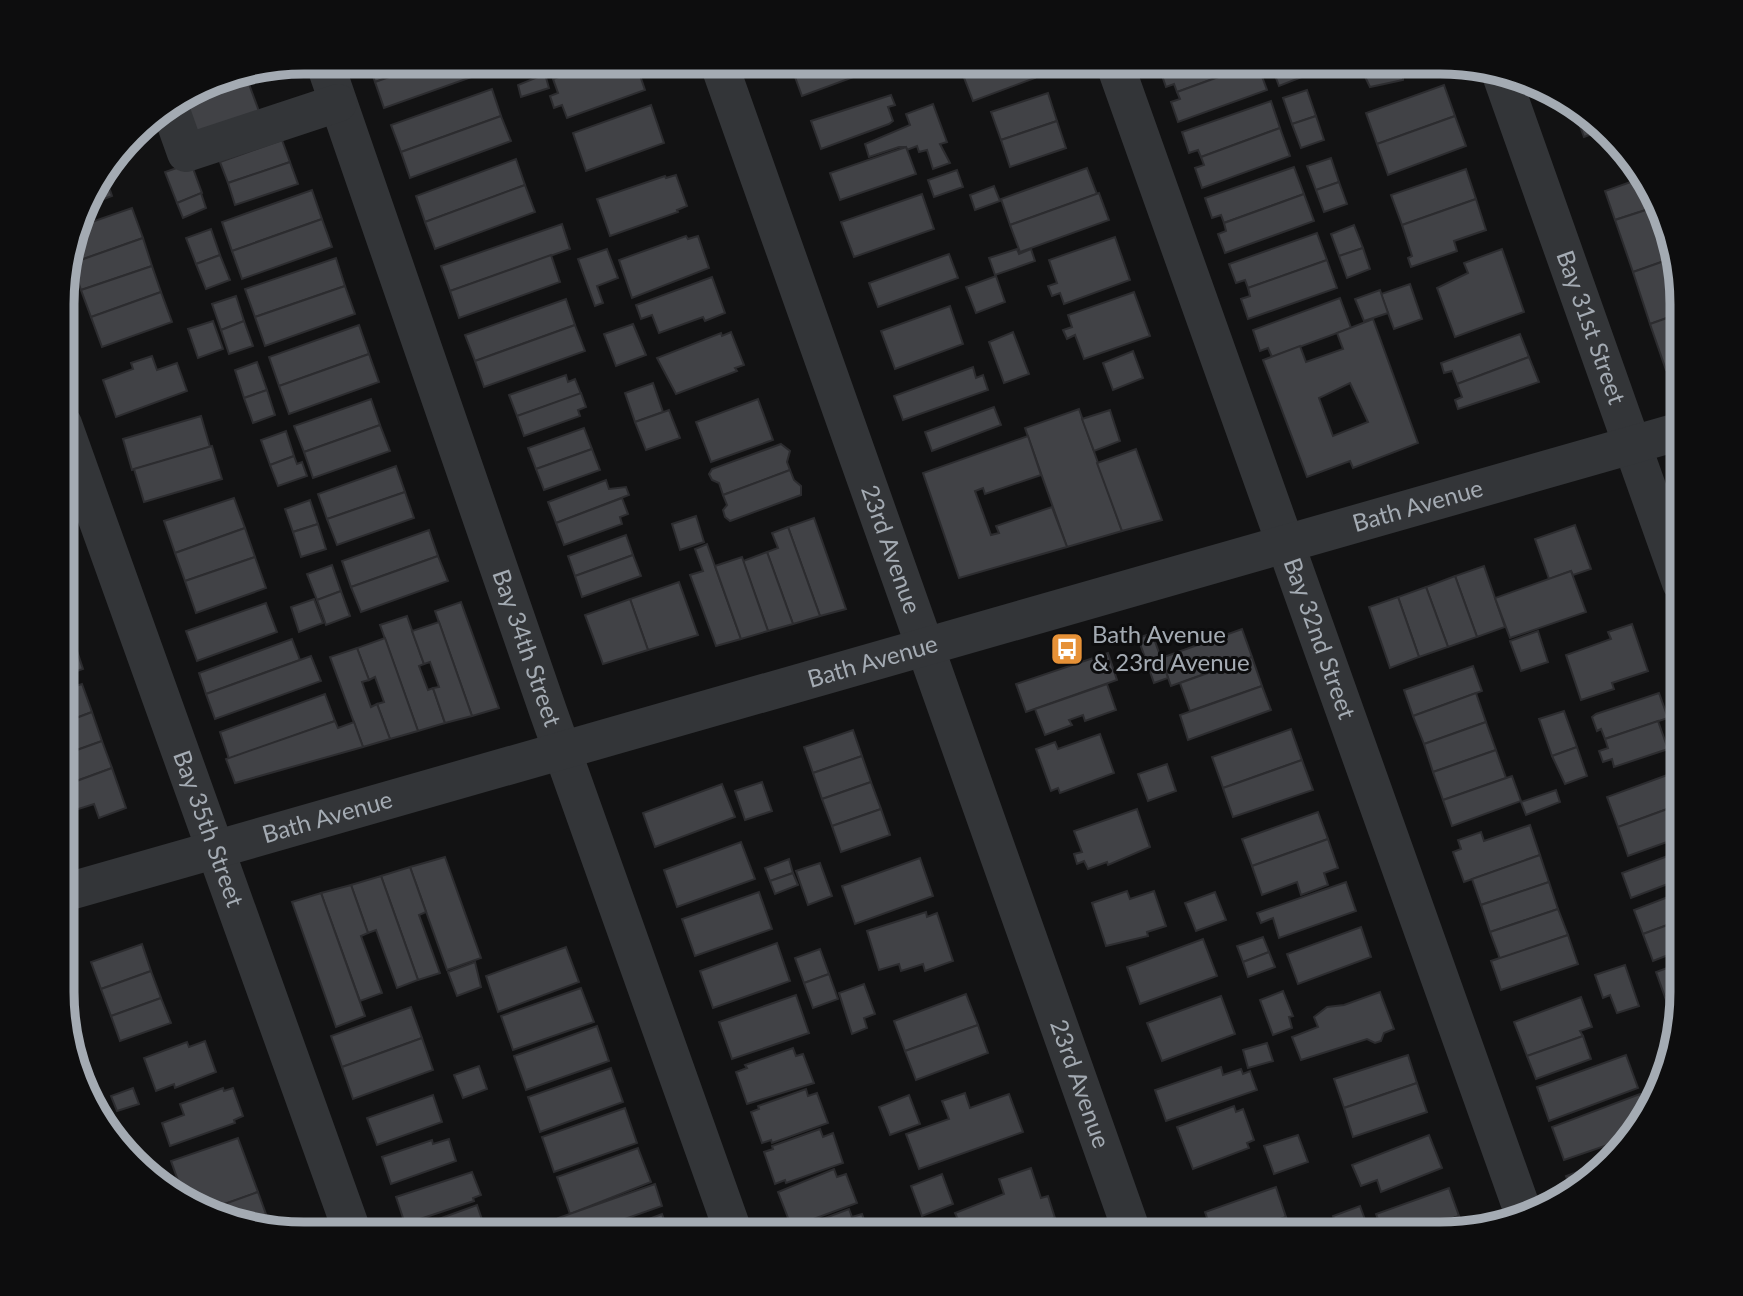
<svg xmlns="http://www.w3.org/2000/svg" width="1743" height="1296" font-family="Lato,sans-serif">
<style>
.building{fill:#414246;stroke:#2c2c2f;stroke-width:2;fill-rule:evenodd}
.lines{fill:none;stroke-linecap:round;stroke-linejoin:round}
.minor{stroke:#333538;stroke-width:38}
.labels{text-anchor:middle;stroke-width:6;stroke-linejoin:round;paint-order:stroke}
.street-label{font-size:24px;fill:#a4abb3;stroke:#0d0d0e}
.poi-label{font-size:24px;fill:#a4abb3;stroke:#0d0d0e;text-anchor:start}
.rim{fill:none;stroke:#a4abb3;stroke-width:9}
</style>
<rect width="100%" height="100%" fill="#121213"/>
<g class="building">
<path d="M 368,61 L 434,61 L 375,82 Z"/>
<path d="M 434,61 L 481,61 L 486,72 L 384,108 L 375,82 Z"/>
<path d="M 604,61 L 635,61 L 645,90 L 567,118 L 562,105 L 554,108 L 550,96 L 558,93 L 553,79 Z"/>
<path d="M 804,61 L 866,61 L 870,71 L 802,96 L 791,66 Z"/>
<path d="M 958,62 L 991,62 L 992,65 L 963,75 Z"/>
<path d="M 999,62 L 1029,62 L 1035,78 L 973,101 L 963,75 L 992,65 L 994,69 L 1001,67 Z"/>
<path d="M 1173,62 L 1257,62 L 1257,63 L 1177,92 L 1174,84 L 1166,87 L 1159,67 Z"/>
<path d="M 1270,62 L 1296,62 L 1302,77 L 1279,86 Z"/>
<path d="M 1302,62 L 1320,62 L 1322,69 L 1307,75 Z"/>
<path d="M 1358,62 L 1433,62 L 1403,76 L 1403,80 L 1370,87 Z"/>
<path d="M 1257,63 L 1267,90 L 1178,122 L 1171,102 L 1180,99 L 1177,92 Z"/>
<path d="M 245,73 L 246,76 L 187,99 L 185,95 L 211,80 Z"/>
<path d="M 545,74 L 549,88 L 521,97 L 518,85 Z"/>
<path d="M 246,76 L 260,114 L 196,138 L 182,101 Z"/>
<path d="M 1444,85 L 1455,116 L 1377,144 L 1366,113 Z"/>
<path d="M 492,89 L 501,116 L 401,152 L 391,125 Z"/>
<path d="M 1307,90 L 1316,116 L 1292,124 L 1283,98 Z"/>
<path d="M 1048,93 L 1057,121 L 1001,140 L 991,112 Z"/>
<path d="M 891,95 L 895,105 L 888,107 L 893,121 L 889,124 L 821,149 L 811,121 Z"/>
<path d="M 1271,101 L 1280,128 L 1201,157 L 1198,150 L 1189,153 L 1182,132 Z"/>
<path d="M 1571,102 L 1587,112 L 1603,130 L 1584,137 Z"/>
<path d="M 933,104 L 947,142 L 940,144 L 950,163 L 933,169 L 927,150 L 919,152 L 917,146 L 907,150 L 906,147 L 899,147 L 869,157 L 865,144 L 910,125 L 906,114 Z"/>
<path d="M 651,105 L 664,143 L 586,171 L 573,133 Z"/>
<path d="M 501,116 L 511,141 L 410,178 L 401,152 Z"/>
<path d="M 1316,116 L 1324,140 L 1301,148 L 1292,124 Z"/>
<path d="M 1455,116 L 1466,146 L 1388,175 L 1377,144 Z"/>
<path d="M 1057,121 L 1066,148 L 1010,167 L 1001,140 Z"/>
<path d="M 1280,128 L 1290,156 L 1202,188 L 1195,168 L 1204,165 L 1201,157 Z"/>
<path d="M 282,140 L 290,162 L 228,183 L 220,162 Z"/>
<path d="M 906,147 L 916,174 L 840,200 L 830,173 Z"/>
<path d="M 1331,158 L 1339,182 L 1316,190 L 1307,166 Z"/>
<path d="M 516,159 L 525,185 L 425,222 L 416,196 Z"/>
<path d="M 290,162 L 298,184 L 235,205 L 228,183 Z"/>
<path d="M 191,163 L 202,193 L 177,203 L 165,172 Z"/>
<path d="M 1294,167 L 1304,194 L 1224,223 L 1221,215 L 1212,218 L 1205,198 Z"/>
<path d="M 1087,168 L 1097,194 L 1010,225 L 1001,199 Z"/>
<path d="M 1466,169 L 1476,199 L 1402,225 L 1391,195 Z"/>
<path d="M 957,170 L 963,187 L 934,197 L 928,180 Z"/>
<path d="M 104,173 L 112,196 L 83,207 L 86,196 Z"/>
<path d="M 676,175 L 687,206 L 677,210 L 678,212 L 610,236 L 597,199 L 665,176 L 666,178 Z"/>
<path d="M 1642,178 L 1657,196 L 1649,199 L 1652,208 L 1615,220 L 1605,191 Z"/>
<path d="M 1339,182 L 1347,204 L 1324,212 L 1316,190 Z"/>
<path d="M 525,185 L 535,212 L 435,249 L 425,222 Z"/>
<path d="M 994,186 L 1000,201 L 975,210 L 970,195 Z"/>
<path d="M 312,190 L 322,219 L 232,251 L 222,222 Z"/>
<path d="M 201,193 L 206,208 L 183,218 L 177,203 Z"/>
<path d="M 1099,193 L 1109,220 L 1020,252 L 1010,225 Z"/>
<path d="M 922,194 L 934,229 L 854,257 L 841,222 Z"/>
<path d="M 1304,194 L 1314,221 L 1225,253 L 1218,234 L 1226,231 L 1224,223 Z"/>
<path d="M 1476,199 L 1486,230 L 1454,241 L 1457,251 L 1411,267 L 1408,258 L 1412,256 L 1402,225 Z"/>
<path d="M 132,208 L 143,238 L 72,263 L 69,254 L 77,227 Z"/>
<path d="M 1652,208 L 1655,215 L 1661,213 L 1671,249 L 1667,250 L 1670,259 L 1633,272 L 1615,220 Z"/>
<path d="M 322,219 L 332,247 L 242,279 L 232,251 Z"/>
<path d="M 562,224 L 570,249 L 450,291 L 441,266 Z"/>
<path d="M 1354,225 L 1363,248 L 1339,256 L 1331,234 Z"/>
<path d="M 211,229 L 220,255 L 196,264 L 186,238 Z"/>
<path d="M 1317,233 L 1327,260 L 1248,288 L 1245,280 L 1236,283 L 1229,264 Z"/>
<path d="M 686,236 L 688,239 L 698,236 L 709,268 L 632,298 L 619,260 Z"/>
<path d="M 1115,237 L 1130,280 L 1064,304 L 1060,293 L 1052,296 L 1048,286 L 1057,283 L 1049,260 Z"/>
<path d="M 143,238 L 152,266 L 81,290 L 72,263 Z"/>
<path d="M 1363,248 L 1370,269 L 1347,278 L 1339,256 Z"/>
<path d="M 607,249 L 618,278 L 597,286 L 603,303 L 595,306 L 578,259 Z"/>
<path d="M 1017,249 L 1019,254 L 1031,249 L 1035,261 L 995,275 L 989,258 Z"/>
<path d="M 1502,249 L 1524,312 L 1455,337 L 1437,288 L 1468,273 L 1464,263 Z"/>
<path d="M 949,254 L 958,278 L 878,307 L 869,283 Z"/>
<path d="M 220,255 L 230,280 L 206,289 L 196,264 Z"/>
<path d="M 551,255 L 560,282 L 459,318 L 450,291 Z"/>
<path d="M 336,258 L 345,286 L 255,317 L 245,289 Z"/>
<path d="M 1670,259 L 1681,288 L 1681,313 L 1650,324 L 1633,272 Z"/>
<path d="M 1327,260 L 1337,288 L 1248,319 L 1241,299 L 1250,296 L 1248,288 Z"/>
<path d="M 152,266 L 161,292 L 91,317 L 81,290 Z"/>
<path d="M 996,276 L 1005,302 L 976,313 L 966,287 Z"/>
<path d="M 712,277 L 725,313 L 705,321 L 703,317 L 659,333 L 652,315 L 641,319 L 636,305 Z"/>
<path d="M 1410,284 L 1422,319 L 1394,329 L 1381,294 Z"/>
<path d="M 345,286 L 355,314 L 265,346 L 255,317 Z"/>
<path d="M 1380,290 L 1388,313 L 1364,321 L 1355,299 Z"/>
<path d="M 161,292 L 172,322 L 102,347 L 91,317 Z"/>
<path d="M 1134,292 L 1150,336 L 1084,359 L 1075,335 L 1067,339 L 1063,330 L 1072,327 L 1068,315 Z"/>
<path d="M 236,296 L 244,321 L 221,330 L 212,304 Z"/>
<path d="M 1340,298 L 1351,328 L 1272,357 L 1268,348 L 1260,351 L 1253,330 Z"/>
<path d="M 566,299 L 575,325 L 475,361 L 465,335 Z"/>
<path d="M 950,306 L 963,344 L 895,369 L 881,331 Z"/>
<path d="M 1681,313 L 1681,365 L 1666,370 L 1650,324 Z"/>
<path d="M 1373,319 L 1418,443 L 1353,468 L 1350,461 L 1307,477 L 1263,360 L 1300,346 L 1306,362 L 1343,349 L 1337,333 ZM 1350,383 L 1368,422 L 1333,436 L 1319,398 Z"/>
<path d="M 213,321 L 223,349 L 198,358 L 188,329 Z"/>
<path d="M 244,321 L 253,346 L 229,354 L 221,330 Z"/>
<path d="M 633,324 L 646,355 L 616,366 L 604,334 Z"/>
<path d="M 359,325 L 369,354 L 279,386 L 269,357 Z"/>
<path d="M 575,325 L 585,351 L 484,387 L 475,361 Z"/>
<path d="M 731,332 L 744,365 L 735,368 L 737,371 L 676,394 L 657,358 L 721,333 L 722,336 Z"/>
<path d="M 1013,332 L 1029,374 L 1004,383 L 989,342 Z"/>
<path d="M 1520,334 L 1529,357 L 1457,384 L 1452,371 L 1444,373 L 1441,363 Z"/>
<path d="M 1133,351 L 1143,378 L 1113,390 L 1103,363 Z"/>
<path d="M 369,354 L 379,382 L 289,414 L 279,386 Z"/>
<path d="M 152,356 L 157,370 L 177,363 L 187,391 L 116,417 L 103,380 L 133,369 L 131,363 Z"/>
<path d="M 1529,357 L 1539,382 L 1458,409 L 1455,400 L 1462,397 L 1457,384 Z"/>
<path d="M 257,362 L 267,390 L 244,398 L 235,370 Z"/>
<path d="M 973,367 L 976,378 L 983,375 L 988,390 L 903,420 L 894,396 Z"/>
<path d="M 566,375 L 568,382 L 575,379 L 581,394 L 517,416 L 509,395 Z"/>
<path d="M 653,383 L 663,412 L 635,422 L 625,393 Z"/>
<path d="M 267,390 L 275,415 L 253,423 L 244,398 Z"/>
<path d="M 581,393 L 586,407 L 578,410 L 580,416 L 524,436 L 517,416 Z"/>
<path d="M 371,399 L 380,425 L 304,452 L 294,426 Z"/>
<path d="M 758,399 L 773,440 L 711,462 L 696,422 Z"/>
<path d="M 994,407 L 1001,425 L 932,451 L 925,432 Z"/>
<path d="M 1079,409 L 1122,531 L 1067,547 L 1025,428 Z"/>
<path d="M 669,410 L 680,438 L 646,450 L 635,422 Z"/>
<path d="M 1110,410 L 1120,441 L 1094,451 L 1082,419 Z"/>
<path d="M 201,416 L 210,447 L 132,470 L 123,439 Z"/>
<path d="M 380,425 L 390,451 L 313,478 L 304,452 Z"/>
<path d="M 584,428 L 592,449 L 536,469 L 528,448 Z"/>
<path d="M 286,431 L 294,456 L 270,465 L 261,440 Z"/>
<path d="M 1028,436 L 1041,475 L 985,494 L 983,488 L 975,491 L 991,535 L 999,533 L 996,526 L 1052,507 L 1067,547 L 959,578 L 923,473 Z"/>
<path d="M 781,444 L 790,451 L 787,462 L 790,470 L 723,495 L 719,483 L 712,480 L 709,474 L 712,469 Z"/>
<path d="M 212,446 L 222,479 L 144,502 L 134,469 Z"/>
<path d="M 592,449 L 600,470 L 544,490 L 536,469 Z"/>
<path d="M 1136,449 L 1162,520 L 1122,531 L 1097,463 Z"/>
<path d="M 294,456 L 297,464 L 302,462 L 307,476 L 278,486 L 270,465 Z"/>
<path d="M 396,466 L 405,492 L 327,519 L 318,494 Z"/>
<path d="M 790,470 L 794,480 L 801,486 L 801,495 L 730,521 L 725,517 L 723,510 L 727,505 L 723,495 Z"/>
<path d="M 606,480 L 609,489 L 626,487 L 629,495 L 556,523 L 548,502 Z"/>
<path d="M 405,492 L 414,518 L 337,545 L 327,519 Z"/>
<path d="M 234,498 L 245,528 L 175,553 L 164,521 Z"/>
<path d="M 622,498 L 628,514 L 620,517 L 622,524 L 564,545 L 556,523 Z"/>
<path d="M 310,500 L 318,524 L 293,532 L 285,509 Z"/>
<path d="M 696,516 L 704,542 L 680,550 L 672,524 Z"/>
<path d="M 814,518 L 846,609 L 820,616 L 788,527 Z"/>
<path d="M 318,524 L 326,549 L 301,557 L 293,532 Z"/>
<path d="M 1575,525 L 1591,569 L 1573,575 L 1571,571 L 1549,579 L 1535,539 Z"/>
<path d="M 788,527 L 820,616 L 793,624 L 767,552 L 778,548 L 772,533 Z"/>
<path d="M 245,528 L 255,557 L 185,581 L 175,553 Z"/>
<path d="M 429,530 L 438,556 L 351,587 L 342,561 Z"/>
<path d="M 626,535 L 633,555 L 575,576 L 568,556 Z"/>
<path d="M 707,544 L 741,639 L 716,646 L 690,575 L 703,571 L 695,549 Z"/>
<path d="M 767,552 L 793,624 L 768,631 L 743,561 Z"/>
<path d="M 633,555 L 641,576 L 582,597 L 575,576 Z"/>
<path d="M 438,556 L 448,581 L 361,612 L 351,587 Z"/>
<path d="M 255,557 L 266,588 L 196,613 L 185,581 Z"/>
<path d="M 742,557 L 768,631 L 741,639 L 715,566 Z"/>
<path d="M 332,565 L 341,591 L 317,600 L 307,574 Z"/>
<path d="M 1484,566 L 1505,627 L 1477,637 L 1455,576 Z"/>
<path d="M 1571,571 L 1586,612 L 1510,638 L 1495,598 Z"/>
<path d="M 1455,576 L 1477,637 L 1448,647 L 1426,587 Z"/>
<path d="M 679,582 L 698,635 L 648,650 L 630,599 Z"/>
<path d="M 1426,587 L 1448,647 L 1419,657 L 1398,597 Z"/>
<path d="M 341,591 L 350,616 L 326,625 L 317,600 Z"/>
<path d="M 1398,597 L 1419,657 L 1390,668 L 1369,607 Z"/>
<path d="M 314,599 L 323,623 L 299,632 L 291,607 Z"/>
<path d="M 630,599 L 648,650 L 603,664 L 585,615 Z"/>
<path d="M 461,602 L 499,708 L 472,716 L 435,611 Z"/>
<path d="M 266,603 L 277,632 L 197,661 L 186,631 Z"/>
<path d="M 407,616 L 424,664 L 419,666 L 428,690 L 433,688 L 445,723 L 418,731 L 380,625 Z"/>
<path d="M 439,622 L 472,716 L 445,723 L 433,688 L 439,687 L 430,662 L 424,664 L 412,631 Z"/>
<path d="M 1632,624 L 1648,671 L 1612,683 L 1614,689 L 1581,700 L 1566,655 L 1611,639 L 1608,632 Z"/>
<path d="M 1242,629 L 1252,657 L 1171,686 L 1161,658 Z"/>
<path d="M 1538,631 L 1548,662 L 1521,671 L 1510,641 Z"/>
<path d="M 1152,633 L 1168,678 L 1154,683 L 1138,638 Z"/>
<path d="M 385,638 L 418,731 L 390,739 L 377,704 L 384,702 L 375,677 L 369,680 L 357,648 Z"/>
<path d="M 73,639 L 83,669 L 63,676 L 63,643 Z"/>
<path d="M 292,639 L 300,660 L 206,694 L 199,673 Z"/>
<path d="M 357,648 L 369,680 L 362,682 L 371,707 L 377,704 L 390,739 L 363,747 L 330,657 Z"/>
<path d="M 1108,653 L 1117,680 L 1026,712 L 1016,684 Z"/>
<path d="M 311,656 L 321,681 L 215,719 L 206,694 Z"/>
<path d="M 1252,657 L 1262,686 L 1190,711 L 1180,683 Z"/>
<path d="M 1473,666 L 1482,691 L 1413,716 L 1404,690 Z"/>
<path d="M 82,684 L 92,712 L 63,723 L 63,690 Z"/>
<path d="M 1107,684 L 1116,710 L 1085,721 L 1083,715 L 1069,720 L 1072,725 L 1045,735 L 1035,709 Z"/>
<path d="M 1262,686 L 1271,710 L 1188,740 L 1180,715 Z"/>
<path d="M 1476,693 L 1486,722 L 1424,744 L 1413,716 Z"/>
<path d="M 1659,693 L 1668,718 L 1605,739 L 1601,729 L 1597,731 L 1592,717 L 1596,714 Z"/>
<path d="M 325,694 L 335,721 L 229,759 L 220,732 Z"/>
<path d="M 1564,711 L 1577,747 L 1552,756 L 1539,719 Z"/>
<path d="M 92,712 L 102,741 L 63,755 L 63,723 Z"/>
<path d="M 335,721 L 338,728 L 354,722 L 363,747 L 235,783 L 226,759 Z"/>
<path d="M 1658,721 L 1668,749 L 1614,767 L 1612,759 L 1603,762 L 1599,751 L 1608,748 L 1605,739 Z"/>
<path d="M 1486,722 L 1496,750 L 1433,772 L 1424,744 Z"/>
<path d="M 1291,729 L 1302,760 L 1223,788 L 1212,757 Z"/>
<path d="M 853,730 L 862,756 L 813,773 L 804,747 Z"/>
<path d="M 1100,734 L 1114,773 L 1060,793 L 1058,788 L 1051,791 L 1036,749 L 1055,742 L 1058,749 Z"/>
<path d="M 102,741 L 112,768 L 63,786 L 63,755 Z"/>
<path d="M 1577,747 L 1587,776 L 1565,784 L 1552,756 Z"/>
<path d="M 1496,750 L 1506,778 L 1443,800 L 1433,772 Z"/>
<path d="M 862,756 L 871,782 L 822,799 L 813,773 Z"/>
<path d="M 1302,760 L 1313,790 L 1233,817 L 1223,788 Z"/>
<path d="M 1167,764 L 1176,791 L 1148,801 L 1138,774 Z"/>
<path d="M 112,768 L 126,808 L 99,818 L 94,804 L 63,814 L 63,786 Z"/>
<path d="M 1681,770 L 1681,804 L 1618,827 L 1607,797 Z"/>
<path d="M 1512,776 L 1521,801 L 1452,826 L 1443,800 Z"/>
<path d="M 762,782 L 772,811 L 745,820 L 735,791 Z"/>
<path d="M 871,782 L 881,809 L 832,826 L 822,799 Z"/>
<path d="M 722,784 L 735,817 L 655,847 L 643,813 Z"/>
<path d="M 1556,790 L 1560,802 L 1526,815 L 1521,802 Z"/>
<path d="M 1681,804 L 1681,837 L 1628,856 L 1618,827 Z"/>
<path d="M 881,809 L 890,835 L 841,852 L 832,826 Z"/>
<path d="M 1137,809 L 1150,847 L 1108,865 L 1107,862 L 1088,869 L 1084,861 L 1077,864 L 1074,854 L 1082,852 L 1074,831 Z"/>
<path d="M 1318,812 L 1328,839 L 1252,866 L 1242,839 Z"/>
<path d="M 1530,825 L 1540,855 L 1464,882 L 1453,852 L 1461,849 L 1458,840 L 1481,832 L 1484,841 Z"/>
<path d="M 1328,839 L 1338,868 L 1324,873 L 1328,885 L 1301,895 L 1297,882 L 1262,895 L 1252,866 Z"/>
<path d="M 741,842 L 755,879 L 677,907 L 664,870 Z"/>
<path d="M 1681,851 L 1681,879 L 1631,898 L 1622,873 Z"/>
<path d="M 1540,855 L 1549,882 L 1481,905 L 1472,879 Z"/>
<path d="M 445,857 L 481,958 L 447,970 L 410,867 Z"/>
<path d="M 920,858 L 933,896 L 855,924 L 842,886 Z"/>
<path d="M 789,859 L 793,873 L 770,881 L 765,868 Z"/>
<path d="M 820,863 L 832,896 L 808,905 L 796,871 Z"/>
<path d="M 410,867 L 426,912 L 419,915 L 440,973 L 418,980 L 381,876 Z"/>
<path d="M 793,873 L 798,885 L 775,894 L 770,881 Z"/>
<path d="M 381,876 L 418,980 L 397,988 L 376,930 L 368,933 L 351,885 Z"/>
<path d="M 1346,882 L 1356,911 L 1279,938 L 1273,918 L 1261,923 L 1257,913 Z"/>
<path d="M 1549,882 L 1558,909 L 1490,932 L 1481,905 Z"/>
<path d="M 351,885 L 368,933 L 361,936 L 382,993 L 360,1001 L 321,893 Z"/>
<path d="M 1127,891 L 1130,899 L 1154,891 L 1166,926 L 1147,932 L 1148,936 L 1106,946 L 1092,903 Z"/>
<path d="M 759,892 L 772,929 L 695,956 L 682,919 Z"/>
<path d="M 1215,892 L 1226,920 L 1196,931 L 1185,903 Z"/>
<path d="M 1681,892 L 1681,920 L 1643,934 L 1634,910 Z"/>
<path d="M 321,893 L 365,1016 L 336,1027 L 292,902 Z"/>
<path d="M 1558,909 L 1568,935 L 1500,959 L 1490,932 Z"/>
<path d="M 926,912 L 927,917 L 937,913 L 953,961 L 925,971 L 923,964 L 901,971 L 899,964 L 879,970 L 867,931 Z"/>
<path d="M 1681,920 L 1681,950 L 1653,961 L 1643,934 Z"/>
<path d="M 1361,927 L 1371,957 L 1298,984 L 1287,954 Z"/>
<path d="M 1568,935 L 1578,964 L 1501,990 L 1491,961 Z"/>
<path d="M 1263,937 L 1269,952 L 1243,962 L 1237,946 Z"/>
<path d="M 1203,939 L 1217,976 L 1140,1004 L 1127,967 Z"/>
<path d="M 777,943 L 790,981 L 713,1008 L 700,971 Z"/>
<path d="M 142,944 L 151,971 L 101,989 L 91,962 Z"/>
<path d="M 566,947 L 579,982 L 498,1012 L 486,976 Z"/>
<path d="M 820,949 L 829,974 L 804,983 L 795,958 Z"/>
<path d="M 1269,952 L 1275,967 L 1248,977 L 1243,962 Z"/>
<path d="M 475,962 L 481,987 L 457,996 L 448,972 Z"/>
<path d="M 1681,963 L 1681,991 L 1665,997 L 1656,972 Z"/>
<path d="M 1625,965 L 1639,1006 L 1617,1013 L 1610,995 L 1603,998 L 1595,975 Z"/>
<path d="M 151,971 L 161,998 L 111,1016 L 101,989 Z"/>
<path d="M 829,974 L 838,999 L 813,1008 L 804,983 Z"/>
<path d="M 864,984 L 875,1014 L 864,1018 L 867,1028 L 852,1034 L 839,993 Z"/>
<path d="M 581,988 L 594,1022 L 513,1050 L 501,1016 Z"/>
<path d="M 1283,991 L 1293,1016 L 1289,1017 L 1292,1028 L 1273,1035 L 1260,1000 Z"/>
<path d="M 1681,991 L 1679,1020 L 1674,1022 L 1665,997 Z"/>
<path d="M 1380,992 L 1394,1029 L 1384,1033 L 1381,1041 L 1375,1043 L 1367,1039 L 1301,1060 L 1292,1037 L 1318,1027 L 1314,1017 L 1327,1007 L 1344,1005 Z"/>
<path d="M 966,994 L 978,1025 L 905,1051 L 894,1021 Z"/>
<path d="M 796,995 L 809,1033 L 732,1059 L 719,1022 Z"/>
<path d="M 1221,996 L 1235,1034 L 1162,1061 L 1147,1023 Z"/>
<path d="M 1581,997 L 1592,1027 L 1580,1031 L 1583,1036 L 1527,1056 L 1514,1022 Z"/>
<path d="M 161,998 L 171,1023 L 120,1041 L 111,1016 Z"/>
<path d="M 411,1007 L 422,1038 L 342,1067 L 331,1036 Z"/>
<path d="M 978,1025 L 988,1053 L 916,1080 L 905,1051 Z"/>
<path d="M 597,1026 L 609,1061 L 526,1090 L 514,1056 Z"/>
<path d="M 1583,1036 L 1591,1059 L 1536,1079 L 1527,1056 Z"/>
<path d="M 422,1038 L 433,1070 L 353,1099 L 342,1067 Z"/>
<path d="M 205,1041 L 216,1072 L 175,1088 L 174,1084 L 156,1091 L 144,1058 L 187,1042 L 189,1047 Z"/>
<path d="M 1267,1043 L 1273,1061 L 1248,1068 L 1243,1050 Z"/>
<path d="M 793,1048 L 796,1056 L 803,1054 L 814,1083 L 747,1104 L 736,1072 L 747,1068 L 745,1065 Z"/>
<path d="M 1408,1055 L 1417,1083 L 1344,1108 L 1334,1079 Z"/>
<path d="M 1626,1055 L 1638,1088 L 1549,1121 L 1537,1087 Z"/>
<path d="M 479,1066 L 487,1089 L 463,1098 L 454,1075 Z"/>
<path d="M 1221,1067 L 1223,1075 L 1241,1069 L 1243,1074 L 1250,1071 L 1257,1090 L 1166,1121 L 1155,1090 Z"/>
<path d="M 611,1068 L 623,1102 L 540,1132 L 528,1097 Z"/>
<path d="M 1417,1083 L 1427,1112 L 1353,1137 L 1344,1108 Z"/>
<path d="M 133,1088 L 139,1104 L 117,1111 L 111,1096 Z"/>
<path d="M 223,1088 L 224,1091 L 233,1088 L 243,1116 L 234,1120 L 235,1123 L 170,1146 L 162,1123 L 184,1115 L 180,1104 Z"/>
<path d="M 806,1089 L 808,1096 L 817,1093 L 828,1123 L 772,1143 L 771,1140 L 762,1143 L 751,1112 L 759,1109 L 758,1106 Z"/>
<path d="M 965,1093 L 970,1108 L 1009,1094 L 1023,1132 L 919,1169 L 906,1134 L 949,1119 L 942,1101 Z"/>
<path d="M 1640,1094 L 1647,1112 L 1634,1136 L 1564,1160 L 1552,1127 Z"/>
<path d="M 433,1095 L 442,1122 L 377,1145 L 367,1118 Z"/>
<path d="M 909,1095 L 920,1124 L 890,1135 L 879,1107 Z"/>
<path d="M 1234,1106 L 1236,1112 L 1243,1109 L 1254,1140 L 1247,1143 L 1249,1148 L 1193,1169 L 1177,1127 Z"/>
<path d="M 625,1108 L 637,1143 L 554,1172 L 542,1137 Z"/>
<path d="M 115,1118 L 121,1135 L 114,1137 L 102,1123 Z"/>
<path d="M 820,1129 L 823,1137 L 833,1133 L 843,1163 L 786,1183 L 785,1180 L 775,1184 L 764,1152 L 773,1149 L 772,1146 Z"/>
<path d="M 1298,1135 L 1308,1162 L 1274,1174 L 1264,1146 Z"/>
<path d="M 1429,1135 L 1442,1168 L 1381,1192 L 1377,1180 L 1361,1186 L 1352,1165 Z"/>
<path d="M 238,1138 L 258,1192 L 205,1211 L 185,1200 L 171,1161 Z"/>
<path d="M 449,1139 L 456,1161 L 391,1184 L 382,1157 L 432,1140 L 433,1144 Z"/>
<path d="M 638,1148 L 651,1182 L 570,1214 L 557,1177 Z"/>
<path d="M 1605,1162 L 1571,1190 L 1566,1176 Z"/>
<path d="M 1031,1168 L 1041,1198 L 1048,1196 L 1055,1218 L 1005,1235 L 965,1235 L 955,1213 L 1004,1194 L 999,1179 Z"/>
<path d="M 834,1169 L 837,1177 L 846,1174 L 857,1203 L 800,1224 L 798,1220 L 790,1223 L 778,1192 Z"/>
<path d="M 472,1172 L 481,1195 L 473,1198 L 474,1201 L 405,1224 L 396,1197 Z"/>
<path d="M 942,1174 L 953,1204 L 922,1216 L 911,1186 Z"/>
<path d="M 655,1184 L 662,1206 L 582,1234 L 564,1234 L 558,1218 Z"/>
<path d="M 1276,1187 L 1286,1217 L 1237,1235 L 1213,1235 L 1205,1212 Z"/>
<path d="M 1449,1188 L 1459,1216 L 1407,1235 L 1384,1235 L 1376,1214 Z"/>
<path d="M 258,1192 L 267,1217 L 243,1225 L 225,1222 L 205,1211 Z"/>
<path d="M 477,1205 L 487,1234 L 413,1234 L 411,1229 Z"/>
<path d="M 1360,1206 L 1370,1233 L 1340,1235 L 1333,1216 Z"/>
<path d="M 849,1209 L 852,1217 L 862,1214 L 869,1234 L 794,1234 L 801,1227 Z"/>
<path d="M 662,1214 L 669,1234 L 615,1234 L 614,1232 Z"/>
<path d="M 1459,1216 L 1464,1229 L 1440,1235 L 1407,1235 Z"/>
<path d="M 1286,1217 L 1293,1235 L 1237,1235 Z"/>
</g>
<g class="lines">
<g class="minor">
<path id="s1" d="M 324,61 L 548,711 L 734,1234"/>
<path id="s2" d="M 718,61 L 1133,1235"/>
<path id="s3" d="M 1114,62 L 1524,1215"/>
<path id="s4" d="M 1500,72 L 1681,583"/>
<path d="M 169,105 L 186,153 L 338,103"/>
<path id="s5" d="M 63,424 L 353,1234"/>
<path id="s6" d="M 63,893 L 1681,431"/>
</g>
</g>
<defs>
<symbol id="bus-square" viewBox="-11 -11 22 22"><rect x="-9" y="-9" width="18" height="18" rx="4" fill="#e69137" stroke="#0d0d0e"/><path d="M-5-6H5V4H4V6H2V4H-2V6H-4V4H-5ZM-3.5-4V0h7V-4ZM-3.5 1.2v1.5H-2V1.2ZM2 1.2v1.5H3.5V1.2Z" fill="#fff"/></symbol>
</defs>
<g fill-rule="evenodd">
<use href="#bus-square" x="1048" y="630" width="38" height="38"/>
</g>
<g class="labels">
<g class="street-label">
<text dy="8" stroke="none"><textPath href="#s4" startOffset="271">Bay 31st Street</textPath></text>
<text dy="8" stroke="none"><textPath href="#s6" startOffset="1409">Bath Avenue</textPath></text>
<text dy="8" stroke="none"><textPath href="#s2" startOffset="518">23rd Avenue</textPath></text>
<text dy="8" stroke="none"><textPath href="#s3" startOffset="612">Bay 32nd Street</textPath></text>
<text dy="8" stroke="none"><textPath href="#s1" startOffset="621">Bay 34th Street</textPath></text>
<text dy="8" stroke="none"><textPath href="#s6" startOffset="842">Bath Avenue</textPath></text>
<text dy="8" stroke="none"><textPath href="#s6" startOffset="275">Bath Avenue</textPath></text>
<text dy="8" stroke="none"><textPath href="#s5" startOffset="430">Bay 35th Street</textPath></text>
<text dy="8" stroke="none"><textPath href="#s2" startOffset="1085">23rd Avenue</textPath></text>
</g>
<g class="poi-label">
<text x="1092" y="643">Bath Avenue<tspan x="1092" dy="28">&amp; 23rd Avenue</tspan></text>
</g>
</g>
<path d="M0 0H1743V1296H0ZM304 74H1440A230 230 0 0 1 1670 304V992A230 230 0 0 1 1440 1222H304A230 230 0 0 1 74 992V304A230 230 0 0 1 304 74Z" fill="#0d0d0e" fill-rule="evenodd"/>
<path class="rim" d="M304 74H1440A230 230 0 0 1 1670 304V992A230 230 0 0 1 1440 1222H304A230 230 0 0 1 74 992V304A230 230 0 0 1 304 74Z"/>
</svg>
